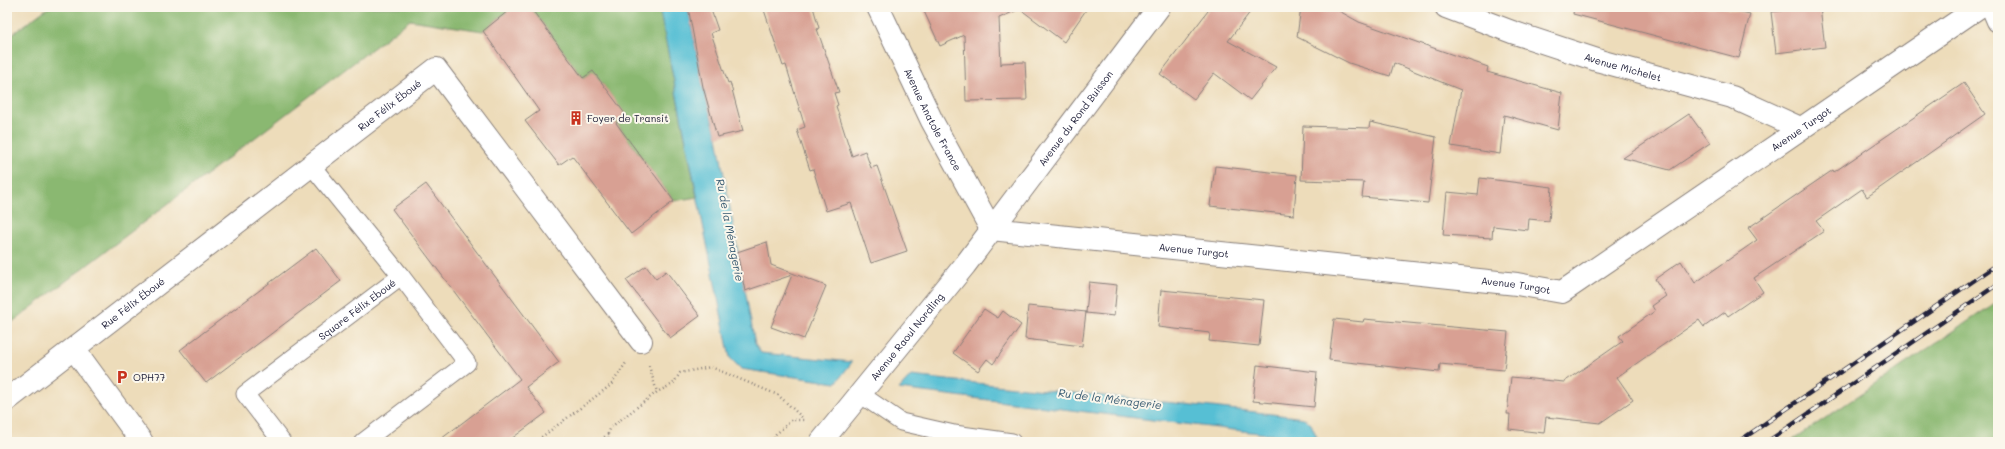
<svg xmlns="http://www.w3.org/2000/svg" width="2005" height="449" font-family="Mali,sans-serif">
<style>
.forest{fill:#8ab871;stroke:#566d56}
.water{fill:#57bfd4;stroke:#3c7088}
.building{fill:#d8a093}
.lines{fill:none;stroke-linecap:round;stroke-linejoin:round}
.service-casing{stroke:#887f7a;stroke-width:19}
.minor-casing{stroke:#887f7a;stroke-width:24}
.path{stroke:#887f7a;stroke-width:2.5;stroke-dasharray:1 3;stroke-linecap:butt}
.service{stroke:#fff;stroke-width:17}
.minor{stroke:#fff;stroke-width:22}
.rail-casing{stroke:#22223b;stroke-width:4.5}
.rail{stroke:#fbf7ec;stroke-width:3;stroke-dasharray:9;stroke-linecap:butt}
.labels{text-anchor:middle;stroke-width:4;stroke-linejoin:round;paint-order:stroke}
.street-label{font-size:10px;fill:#22223b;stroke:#fbf7ec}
.poi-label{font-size:10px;fill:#22223b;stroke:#fbf7ec;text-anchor:start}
.water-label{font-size:11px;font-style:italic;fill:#355971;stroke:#fbf7ec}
</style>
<rect width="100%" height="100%" fill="#fbf7ec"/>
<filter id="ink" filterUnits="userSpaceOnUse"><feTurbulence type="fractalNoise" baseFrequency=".025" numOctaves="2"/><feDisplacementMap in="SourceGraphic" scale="8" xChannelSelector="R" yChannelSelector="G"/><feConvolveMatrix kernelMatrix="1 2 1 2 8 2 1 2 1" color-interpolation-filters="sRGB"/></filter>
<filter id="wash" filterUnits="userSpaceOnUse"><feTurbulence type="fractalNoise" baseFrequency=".012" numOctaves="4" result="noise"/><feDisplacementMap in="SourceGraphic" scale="16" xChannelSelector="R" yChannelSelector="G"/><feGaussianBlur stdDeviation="0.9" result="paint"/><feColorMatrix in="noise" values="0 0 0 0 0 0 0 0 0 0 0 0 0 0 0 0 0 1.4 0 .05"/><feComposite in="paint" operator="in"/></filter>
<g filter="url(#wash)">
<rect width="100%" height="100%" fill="#eddcba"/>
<g class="forest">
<path d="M 49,7 L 513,7 L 483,31 L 410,20 L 7,326 L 7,38 Z"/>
<path d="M 530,7 L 659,7 L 697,197 L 674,201 L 616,123 L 625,115 L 593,71 L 583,78 Z"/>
<path d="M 1998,301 L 1998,442 L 1790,442 Z"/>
</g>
<g class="water">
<path d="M 659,7 L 688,7 L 704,91 L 717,137 L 755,344 L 761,353 L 852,362 L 836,383 L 741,369 L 730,358 Z"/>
<path d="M 911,376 C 1042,391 1173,401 1304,418 L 1311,424 L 1319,442 L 1295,442 L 1291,437 L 899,389 Z"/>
</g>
<g id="blocks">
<g class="building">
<path d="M 513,7 L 530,7 L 583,78 L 593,71 L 626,115 L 616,123 L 674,201 L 631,234 L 572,156 L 559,165 L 525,121 L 539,111 L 483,31 Z"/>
<path d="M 688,7 L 710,7 L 718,30 L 711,33 L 728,83 L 730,82 L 743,131 L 717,137 L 703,87 Z"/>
<path d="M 763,7 L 813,7 L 819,28 L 817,29 L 839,92 L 834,93 L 838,105 L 836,106 L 852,156 L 865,151 L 871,168 L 877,166 L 907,251 L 871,263 L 851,203 L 826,211 L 813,169 L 810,170 L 797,130 L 805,127 L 786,65 L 783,66 Z"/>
<path d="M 922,7 L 1088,7 L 1064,42 L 1020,9 L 999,18 L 1001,65 L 1002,63 L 1025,62 L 1027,100 L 966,101 L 964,35 L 940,46 Z"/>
<path d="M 1211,7 L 1254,7 L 1228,41 L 1276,67 L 1250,100 L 1214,73 L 1194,99 L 1160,74 Z"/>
<path d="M 1301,7 L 1332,7 L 1359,22 L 1488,67 L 1487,72 L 1562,93 L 1558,130 L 1504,115 L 1500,154 L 1451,146 L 1461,90 L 1394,63 L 1390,76 L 1349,63 L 1297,37 Z"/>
<path d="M 1574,7 L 1720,7 L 1750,14 L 1739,58 L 1573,14 Z"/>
<path d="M 1812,7 L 1820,7 L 1825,47 L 1776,53 L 1771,12 Z"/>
<path d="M 1964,83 L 1985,114 L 1867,197 L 1862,189 L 1816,221 L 1824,231 L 1754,278 L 1763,292 L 1728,316 L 1725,312 L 1704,327 L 1699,320 L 1617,377 L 1633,400 L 1600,423 L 1546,417 L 1544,433 L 1509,429 L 1510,414 L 1507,414 L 1511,377 L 1564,382 L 1623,341 L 1619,336 L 1655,311 L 1652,306 L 1666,296 L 1655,279 L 1681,261 L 1695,283 L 1757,240 L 1748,228 L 1833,170 L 1834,172 Z"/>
<path d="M 1689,114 L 1710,143 L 1670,170 L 1623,158 Z"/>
<path d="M 1370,122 L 1436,137 L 1428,203 L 1362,197 L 1364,182 L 1301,180 L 1303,126 L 1369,128 Z"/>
<path d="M 1215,166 L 1297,175 L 1294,215 L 1210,206 Z"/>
<path d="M 1480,178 L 1552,187 L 1549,221 L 1529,219 L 1528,230 L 1493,226 L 1492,238 L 1443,235 L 1447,192 L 1478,195 Z"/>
<path d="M 426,184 L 559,362 L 526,387 L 546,413 L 507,442 L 437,442 L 520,379 L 392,209 Z"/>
<path d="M 767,242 L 771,265 L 826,286 L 804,339 L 771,327 L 792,275 L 745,291 L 737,252 Z"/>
<path d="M 316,248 L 341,281 L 206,383 L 180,350 Z"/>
<path d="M 646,266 L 656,279 L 666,271 L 700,316 L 670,338 L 626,280 Z"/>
<path d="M 1089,282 L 1117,285 L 1114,316 L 1086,313 Z"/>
<path d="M 1161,290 L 1264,300 L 1259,346 L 1209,341 L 1210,333 L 1158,327 Z"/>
<path d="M 1028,306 L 1086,312 L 1082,346 L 1025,339 Z"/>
<path d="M 984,309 L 998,318 L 1003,311 L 1021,325 L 993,364 L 987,359 L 978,371 L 953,353 Z"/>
<path d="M 1334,319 L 1363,322 L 1364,319 L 1508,332 L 1504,370 L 1440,364 L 1439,372 L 1329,360 Z"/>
<path d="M 1257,365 L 1317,372 L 1314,407 L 1253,401 Z"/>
</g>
</g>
</g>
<g filter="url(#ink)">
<use href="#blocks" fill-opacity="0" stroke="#887f7a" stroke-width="1"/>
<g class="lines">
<defs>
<g id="service">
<path d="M 311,165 L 401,276 L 467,363 L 363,442"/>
<path d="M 860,394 L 901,422 L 954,434 L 1012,442"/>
<path id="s1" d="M 282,442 L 245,394 L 401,276"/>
</g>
<g id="minor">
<path id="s2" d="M 878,7 L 932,121 L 991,229"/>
<path id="s3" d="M 1446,7 L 1512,32 L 1600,61 L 1732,97 L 1800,128"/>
<path d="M 1992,7 L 1998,21"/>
<path id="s4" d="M 991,229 L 1517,284 L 1562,292 L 1979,7"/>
<path d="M 74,349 L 142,442"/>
<path id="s5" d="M 7,400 L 436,69 L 641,341"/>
<path id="s6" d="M 821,442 L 965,265 L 1159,7"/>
</g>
</defs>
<use href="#service" class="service-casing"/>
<use href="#minor" class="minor-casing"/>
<g class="path">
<path d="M 649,366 L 657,392"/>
<path d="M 535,442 L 611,385 L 626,363"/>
<path d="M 598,442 L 608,434"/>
<path d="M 609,442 L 608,434 L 611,427 L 657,392 L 673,384 L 680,373 L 711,367 L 778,395 L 804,419"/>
<path d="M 773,442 L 776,434 L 792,420 L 805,420"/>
<path d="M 1986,442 L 1998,437"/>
</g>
<use href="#service" class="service"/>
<use href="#minor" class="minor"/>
<defs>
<g id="rail">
<path d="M 1738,442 L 1998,264"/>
<path d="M 1767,442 L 1998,284"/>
</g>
</defs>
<use href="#rail" class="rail-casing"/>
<use href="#rail" class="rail"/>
</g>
</g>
<defs>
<symbol id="building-bare" viewBox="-9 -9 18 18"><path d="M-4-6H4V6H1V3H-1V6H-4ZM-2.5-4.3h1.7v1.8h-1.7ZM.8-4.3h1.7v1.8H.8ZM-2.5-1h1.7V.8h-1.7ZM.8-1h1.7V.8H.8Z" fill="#c8321e" stroke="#fbf7ec" stroke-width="2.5" paint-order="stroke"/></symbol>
<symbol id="parking-bare" viewBox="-9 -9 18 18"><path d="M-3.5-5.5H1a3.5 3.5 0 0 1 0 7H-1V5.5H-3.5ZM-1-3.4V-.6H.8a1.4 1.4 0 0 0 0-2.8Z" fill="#c8321e" stroke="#fbf7ec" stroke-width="2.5" paint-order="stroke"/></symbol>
</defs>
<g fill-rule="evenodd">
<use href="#building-bare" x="566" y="108" width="20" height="20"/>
<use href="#parking-bare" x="112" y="367" width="20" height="20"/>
</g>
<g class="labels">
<g class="street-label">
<text dy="4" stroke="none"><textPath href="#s3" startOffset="187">Avenue Michelet</textPath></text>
<text dy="4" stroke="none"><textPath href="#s5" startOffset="483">Rue Félix Éboué</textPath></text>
<text dy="4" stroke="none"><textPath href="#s6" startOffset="412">Avenue du Rond Buisson</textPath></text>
<text dy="4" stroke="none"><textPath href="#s2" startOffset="125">Avenue Anatole France</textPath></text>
<text dy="4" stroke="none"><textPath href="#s4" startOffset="864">Avenue Turgot</textPath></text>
<text dy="4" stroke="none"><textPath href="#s4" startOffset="204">Avenue Turgot</textPath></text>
<text dy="4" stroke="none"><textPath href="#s4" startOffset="528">Avenue Turgot</textPath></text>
<text dy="4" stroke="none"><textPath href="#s5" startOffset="159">Rue Félix Éboué</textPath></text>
<text dy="4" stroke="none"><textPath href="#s1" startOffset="201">Square Félix Eboué</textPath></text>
<text dy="4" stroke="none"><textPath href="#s6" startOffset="136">Avenue Raoul Nordling</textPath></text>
</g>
<g class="poi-label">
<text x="587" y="122">Foyer de Transit</text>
<text x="133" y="381">OPH77</text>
</g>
<g class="water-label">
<text transform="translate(730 230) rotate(79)" y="4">Ru de la Ménagerie</text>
<text transform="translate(1110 399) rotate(7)" y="4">Ru de la Ménagerie</text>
</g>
</g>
<rect width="2005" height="449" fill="none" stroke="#fbf7ec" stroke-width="24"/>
</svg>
